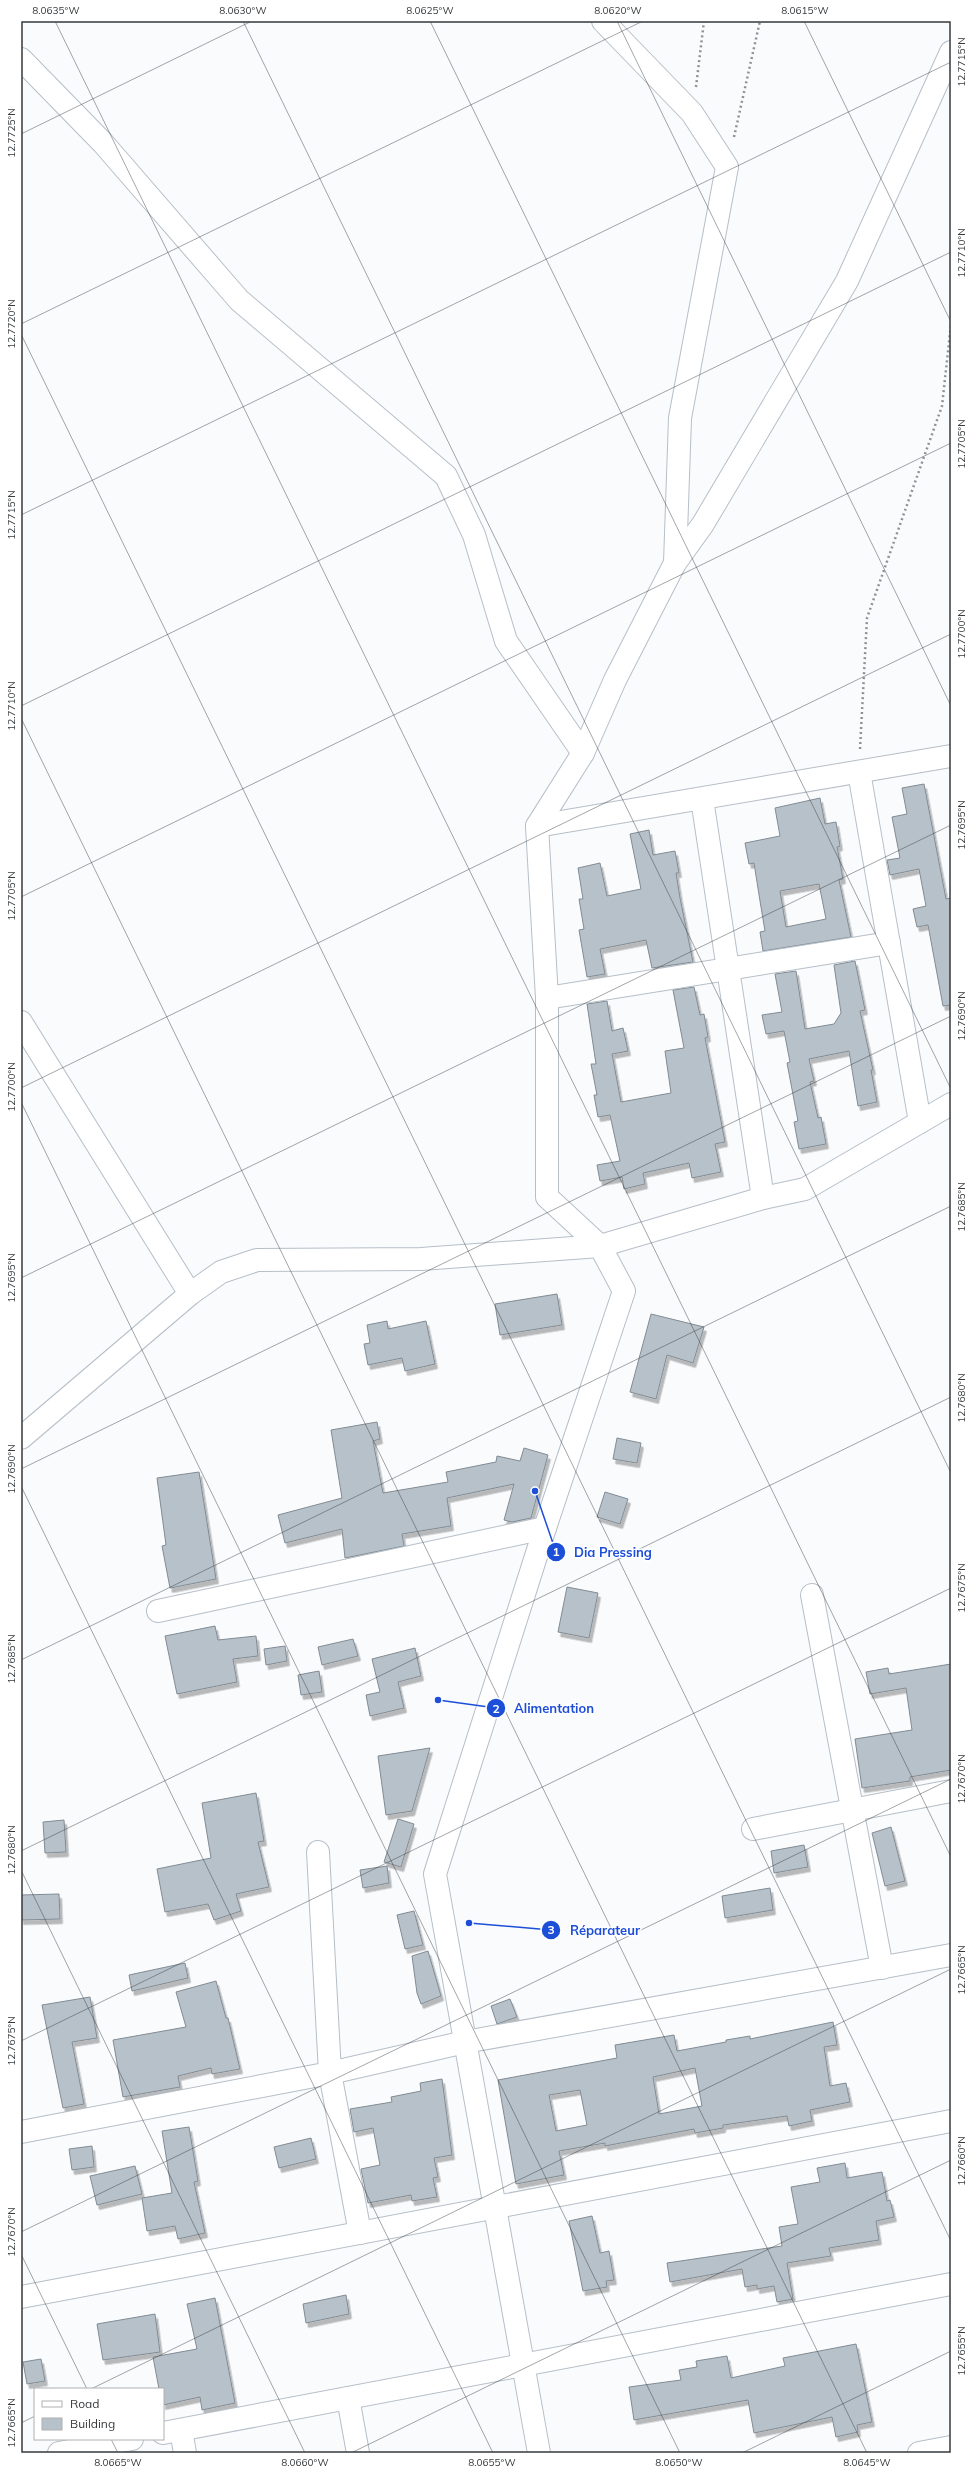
<svg xmlns="http://www.w3.org/2000/svg" width="972" height="2474" font-family="Mulish,sans-serif">
<style>
.building{fill:#b7c1c9;stroke:#828b93;fill-rule:evenodd;filter:url(#shadow)}
.lines{fill:none;stroke-linecap:round;stroke-linejoin:round}
.minor-casing{stroke:#b6bfc8;stroke-width:24}
.path{stroke:#8f9294;stroke-width:2.5;stroke-dasharray:2 3;stroke-linecap:butt}
.minor{stroke:#fff;stroke-width:22}
.ticks{fill:none;stroke:#363a3d;stroke-width:1;stroke-opacity:0.45}
.leader{fill:none;stroke:#1d4ed8;stroke-width:1.5}
.callout-dot{fill:#1d4ed8;stroke:#fff;stroke-width:1.5}
.mark-label{font-size:12px;text-anchor:middle;font-weight:bold;fill:#fff}
.callout-label{font-size:13px;text-anchor:middle;font-weight:bold;fill:#1d4ed8;stroke:#fff;stroke-width:3;stroke-linejoin:round;paint-order:stroke}
.neatline{fill:none;stroke:#363a3d;stroke-width:1.5}
.ticks-label{font-size:10px;text-anchor:middle;fill:#363a3d}
</style>
<defs>
<filter id="shadow"><feDropShadow dx="2.5" dy="4.5" stdDeviation="0" flood-color="#0004"/></filter>
</defs>
<rect width="100%" height="100%" fill="#f9fbfd"/>
<g class="building">
<path d="M 924,784 L 946,899 L 951,898 L 951,1005 L 943,1006 L 928,925 L 917,927 L 913,909 L 926,906 L 919,869 L 890,875 L 887,860 L 900,858 L 892,817 L 907,814 L 902,788 Z"/>
<path d="M 820,798 L 825,824 L 836,822 L 840,846 L 837,847 L 843,879 L 839,880 L 851,937 L 763,951 L 760,932 L 765,931 L 760,901 L 754,863 L 749,864 L 745,843 L 780,836 L 775,808 ZM 819,884 L 826,919 L 786,927 L 780,891 Z"/>
<path d="M 649,830 L 653,855 L 675,851 L 679,873 L 676,873 L 680,898 L 693,962 L 652,968 L 646,940 L 600,949 L 605,974 L 587,977 L 579,930 L 584,929 L 579,899 L 583,899 L 578,868 L 600,863 L 607,896 L 641,889 L 630,834 Z"/>
<path d="M 855,961 L 865,1010 L 860,1011 L 873,1070 L 871,1070 L 877,1102 L 858,1106 L 849,1051 L 809,1059 L 814,1081 L 810,1082 L 818,1118 L 821,1117 L 826,1144 L 799,1149 L 794,1122 L 798,1121 L 787,1063 L 790,1062 L 784,1031 L 766,1034 L 762,1015 L 782,1012 L 775,974 L 796,971 L 805,1029 L 834,1024 L 841,1013 L 834,965 Z"/>
<path d="M 694,987 L 700,1015 L 704,1014 L 708,1037 L 705,1038 L 725,1142 L 715,1144 L 721,1172 L 692,1178 L 689,1163 L 643,1173 L 645,1184 L 624,1189 L 622,1177 L 600,1181 L 597,1165 L 620,1161 L 610,1115 L 598,1117 L 594,1095 L 597,1095 L 591,1064 L 596,1064 L 587,1004 L 607,1001 L 612,1031 L 623,1028 L 628,1051 L 612,1054 L 621,1102 L 671,1093 L 665,1051 L 684,1048 L 673,990 Z"/>
<path d="M 557,1294 L 562,1325 L 500,1335 L 495,1304 Z"/>
<path d="M 651,1314 L 704,1327 L 693,1363 L 667,1355 L 656,1399 L 630,1392 Z"/>
<path d="M 387,1321 L 388,1329 L 426,1321 L 435,1364 L 405,1371 L 402,1358 L 368,1365 L 364,1344 L 370,1343 L 367,1325 Z"/>
<path d="M 377,1422 L 380,1439 L 373,1441 L 383,1493 L 448,1482 L 446,1472 L 496,1462 L 497,1456 L 520,1461 L 524,1448 L 548,1455 L 531,1518 L 512,1522 L 504,1520 L 514,1484 L 447,1498 L 451,1526 L 402,1534 L 404,1546 L 345,1558 L 342,1529 L 285,1543 L 278,1515 L 342,1498 L 331,1430 Z"/>
<path d="M 617,1438 L 641,1443 L 637,1463 L 613,1459 Z"/>
<path d="M 199,1472 L 216,1579 L 170,1588 L 162,1546 L 166,1545 L 157,1478 Z"/>
<path d="M 605,1492 L 628,1499 L 620,1524 L 597,1517 Z"/>
<path d="M 567,1587 L 598,1593 L 589,1638 L 558,1632 Z"/>
<path d="M 215,1626 L 218,1640 L 256,1636 L 258,1656 L 233,1659 L 237,1682 L 177,1694 L 165,1636 Z"/>
<path d="M 353,1639 L 358,1656 L 322,1665 L 318,1647 Z"/>
<path d="M 285,1646 L 287,1661 L 266,1665 L 264,1649 Z"/>
<path d="M 415,1648 L 421,1676 L 398,1682 L 404,1708 L 370,1716 L 366,1695 L 380,1692 L 372,1659 Z"/>
<path d="M 951,1664 L 951,1770 L 910,1777 L 910,1781 L 862,1788 L 855,1739 L 912,1730 L 906,1688 L 870,1694 L 866,1672 L 888,1668 L 889,1674 Z"/>
<path d="M 319,1671 L 322,1692 L 301,1695 L 298,1675 Z"/>
<path d="M 430,1748 L 412,1811 L 386,1815 L 378,1756 Z"/>
<path d="M 256,1793 L 264,1841 L 258,1842 L 269,1887 L 236,1894 L 241,1911 L 214,1920 L 208,1904 L 165,1912 L 157,1869 L 211,1858 L 202,1803 Z"/>
<path d="M 398,1819 L 414,1824 L 401,1867 L 384,1862 Z"/>
<path d="M 64,1820 L 66,1852 L 45,1853 L 43,1822 Z"/>
<path d="M 891,1827 L 905,1881 L 885,1886 L 872,1833 Z"/>
<path d="M 804,1845 L 808,1867 L 774,1873 L 771,1851 Z"/>
<path d="M 387,1866 L 389,1883 L 363,1888 L 360,1870 Z"/>
<path d="M 770,1888 L 773,1910 L 725,1918 L 722,1896 Z"/>
<path d="M 59,1894 L 60,1919 L 21,1920 L 21,1895 Z"/>
<path d="M 414,1911 L 423,1945 L 405,1949 L 397,1915 Z"/>
<path d="M 428,1951 L 441,1996 L 421,2004 L 417,1993 L 412,1956 Z"/>
<path d="M 185,1963 L 188,1978 L 132,1991 L 129,1975 Z"/>
<path d="M 216,1981 L 226,2018 L 228,2018 L 240,2069 L 212,2074 L 211,2068 L 178,2076 L 180,2087 L 123,2097 L 113,2040 L 186,2027 L 176,1992 Z"/>
<path d="M 90,1997 L 97,2038 L 72,2042 L 84,2104 L 63,2108 L 42,2005 Z"/>
<path d="M 510,1999 L 517,2017 L 497,2024 L 491,2006 Z"/>
<path d="M 833,2022 L 837,2045 L 824,2047 L 830,2086 L 846,2083 L 850,2102 L 810,2110 L 812,2121 L 789,2126 L 787,2116 L 723,2125 L 723,2128 L 695,2133 L 694,2129 L 605,2146 L 605,2143 L 559,2151 L 564,2175 L 516,2184 L 498,2080 L 617,2058 L 615,2045 L 674,2035 L 677,2051 L 726,2042 L 726,2040 L 750,2036 L 750,2039 ZM 695,2068 L 702,2106 L 659,2114 L 653,2077 ZM 580,2090 L 587,2125 L 556,2131 L 549,2095 Z"/>
<path d="M 442,2079 L 452,2155 L 434,2158 L 438,2177 L 433,2178 L 437,2197 L 412,2201 L 411,2195 L 368,2203 L 361,2169 L 380,2165 L 373,2128 L 354,2132 L 350,2109 L 392,2102 L 391,2097 L 421,2091 L 420,2083 Z"/>
<path d="M 189,2127 L 198,2181 L 194,2182 L 205,2233 L 178,2239 L 175,2226 L 147,2231 L 142,2198 L 172,2193 L 162,2131 Z"/>
<path d="M 311,2138 L 316,2159 L 279,2168 L 274,2147 Z"/>
<path d="M 92,2146 L 94,2167 L 72,2170 L 69,2149 Z"/>
<path d="M 845,2163 L 847,2178 L 882,2172 L 887,2201 L 890,2200 L 894,2217 L 876,2221 L 879,2240 L 829,2248 L 831,2256 L 787,2263 L 793,2299 L 777,2302 L 774,2286 L 757,2289 L 757,2285 L 745,2287 L 742,2269 L 670,2282 L 667,2263 L 782,2246 L 779,2227 L 798,2224 L 791,2187 L 820,2182 L 817,2168 Z"/>
<path d="M 135,2166 L 142,2194 L 97,2205 L 90,2176 Z"/>
<path d="M 592,2216 L 600,2253 L 609,2251 L 614,2280 L 606,2281 L 607,2287 L 583,2291 L 569,2221 Z"/>
<path d="M 346,2295 L 349,2314 L 306,2323 L 303,2304 Z"/>
<path d="M 215,2298 L 235,2403 L 202,2410 L 200,2397 L 163,2405 L 163,2389 L 159,2389 L 153,2357 L 197,2349 L 187,2304 Z"/>
<path d="M 155,2314 L 160,2352 L 103,2360 L 97,2324 Z"/>
<path d="M 856,2344 L 872,2422 L 857,2425 L 858,2432 L 836,2437 L 832,2417 L 754,2433 L 748,2400 L 634,2420 L 629,2387 L 681,2380 L 679,2370 L 697,2367 L 696,2361 L 727,2356 L 731,2378 L 785,2366 L 783,2358 Z"/>
<path d="M 41,2359 L 45,2381 L 27,2384 L 23,2362 Z"/>
</g>
<g class="lines">
<defs>
<g id="minor">
<path d="M 603,21 L 692,113 L 727,167 L 680,418 L 675,563"/>
<path d="M 21,59 L 103,143 L 239,300 L 446,476 L 474,535 L 506,641 L 583,753"/>
<path d="M 859,772 L 920,1122"/>
<path d="M 702,799 L 763,1198"/>
<path d="M 537,826 L 951,756"/>
<path d="M 547,998 L 889,943"/>
<path d="M 21,1022 L 190,1294"/>
<path d="M 21,1438 L 190,1294 L 221,1272 L 257,1260 L 421,1259 L 600,1246 L 763,1198 L 805,1189 L 951,1104"/>
<path d="M 812,1595 L 882,1968"/>
<path d="M 158,1611 L 545,1528"/>
<path d="M 753,1829 L 951,1791"/>
<path d="M 318,1852 L 330,2073 L 360,2233"/>
<path d="M 21,2132 L 330,2073 L 465,2042 L 951,1955"/>
<path d="M 21,2297 L 951,2121"/>
<path d="M 348,2398 L 358,2453"/>
<path d="M 181,2430 L 185,2453"/>
<path d="M 163,2433 L 951,2284"/>
<path d="M 59,2453 L 132,2439"/>
<path d="M 539,2453 L 435,1874 L 545,1528 L 624,1291 L 600,1246 L 547,1197 L 547,998 L 537,826 L 583,753 L 615,680 L 675,563 L 703,524 L 847,281 L 951,52"/>
<path d="M 919,2453 L 951,2447"/>
</g>
</defs>
<use href="#minor" class="minor-casing"/>
<g class="path">
<path d="M 696,87 L 704,21"/>
<path d="M 734,137 L 760,21"/>
<path d="M 860,749 L 867,618 L 942,406 L 951,324"/>
</g>
<use href="#minor" class="minor"/>
</g>
<path class="ticks" d="M 55,21 L 951,1857M 243,21 L 951,1473M 430,21 L 951,1089M 617,21 L 951,706M 804,21 L 951,322M 21,134 L 252,21M 21,324 L 643,21M 21,334 L 951,2241M 21,515 L 951,62M 21,706 L 951,252M 21,718 L 867,2453M 21,897 L 951,443M 21,1088 L 951,634M 21,1102 L 680,2453M 21,1278 L 951,825M 21,1469 L 951,1016M 21,1486 L 493,2453M 21,1660 L 951,1206M 21,1851 L 951,1397M 21,1870 L 305,2453M 21,2041 L 951,1588M 21,2232 L 951,1779M 21,2254 L 87,2389M 91,2389 L 951,1969M 21,2423 L 35,2416M 111,2439 L 118,2453M 351,2453 L 951,2160M 742,2453 L 951,2351"/>
<path class="leader" d="M535 1491L556 1552M438 1700L496 1708M469 1923L551 1930"/>
<g class="callout-dot">
<circle cx="535" cy="1491" r="4"/>
<circle cx="438" cy="1700" r="4"/>
<circle cx="469" cy="1923" r="4"/>
<circle cx="556" cy="1552" r="10"/>
<circle cx="496" cy="1708" r="10"/>
<circle cx="551" cy="1930" r="10"/>
</g>
<g class="mark-label">
<text x="556" y="1556">1</text>
<text x="496" y="1713">2</text>
<text x="551" y="1934">3</text>
</g>
<g class="callout-label">
<text x="613" y="1557">Dia Pressing</text>
<text x="554" y="1713">Alimentation</text>
<text x="605" y="1935">Réparateur</text>
</g>
<rect width="972" height="2474" fill="none" stroke="#ffffff" stroke-width="44"/>
<rect x="34" y="2388" width="130" height="52" fill="#ffffff" stroke="#afb0b1"/>
<rect x="42" y="2401" width="20" height="6" fill="#ffffff" stroke="#afb0b1"/>
<text x="70" y="2408" font-size="12" fill="#363a3d">Road</text>
<rect x="42" y="2418" width="20" height="12" fill="#b7c1c9" stroke="#afb0b1"/>
<text x="70" y="2428" font-size="12" fill="#363a3d">Building</text>
<rect x="22" y="22" width="928" height="2430" class="neatline"/>
<g class="ticks-label">
<text x="56" y="14">8.0635°W</text>
<text x="243" y="14">8.0630°W</text>
<text x="430" y="14">8.0625°W</text>
<text x="618" y="14">8.0620°W</text>
<text x="805" y="14">8.0615°W</text>
<text transform="translate(961 62) rotate(-90)" y="4">12.7715°N</text>
<text transform="translate(11 133) rotate(-90)" y="4">12.7725°N</text>
<text transform="translate(961 253) rotate(-90)" y="4">12.7710°N</text>
<text transform="translate(11 324) rotate(-90)" y="4">12.7720°N</text>
<text transform="translate(961 444) rotate(-90)" y="4">12.7705°N</text>
<text transform="translate(11 515) rotate(-90)" y="4">12.7715°N</text>
<text transform="translate(961 634) rotate(-90)" y="4">12.7700°N</text>
<text transform="translate(11 706) rotate(-90)" y="4">12.7710°N</text>
<text transform="translate(961 825) rotate(-90)" y="4">12.7695°N</text>
<text transform="translate(11 896) rotate(-90)" y="4">12.7705°N</text>
<text transform="translate(961 1016) rotate(-90)" y="4">12.7690°N</text>
<text transform="translate(11 1087) rotate(-90)" y="4">12.7700°N</text>
<text transform="translate(961 1207) rotate(-90)" y="4">12.7685°N</text>
<text transform="translate(11 1278) rotate(-90)" y="4">12.7695°N</text>
<text transform="translate(961 1398) rotate(-90)" y="4">12.7680°N</text>
<text transform="translate(11 1469) rotate(-90)" y="4">12.7690°N</text>
<text transform="translate(961 1588) rotate(-90)" y="4">12.7675°N</text>
<text transform="translate(11 1659) rotate(-90)" y="4">12.7685°N</text>
<text transform="translate(961 1779) rotate(-90)" y="4">12.7670°N</text>
<text transform="translate(11 1850) rotate(-90)" y="4">12.7680°N</text>
<text transform="translate(961 1970) rotate(-90)" y="4">12.7665°N</text>
<text transform="translate(11 2041) rotate(-90)" y="4">12.7675°N</text>
<text transform="translate(961 2161) rotate(-90)" y="4">12.7660°N</text>
<text transform="translate(11 2232) rotate(-90)" y="4">12.7670°N</text>
<text transform="translate(961 2351) rotate(-90)" y="4">12.7655°N</text>
<text transform="translate(11 2423) rotate(-90)" y="4">12.7665°N</text>
<text x="118" y="2466">8.0665°W</text>
<text x="305" y="2466">8.0660°W</text>
<text x="492" y="2466">8.0655°W</text>
<text x="679" y="2466">8.0650°W</text>
<text x="867" y="2466">8.0645°W</text>
</g>
</svg>
